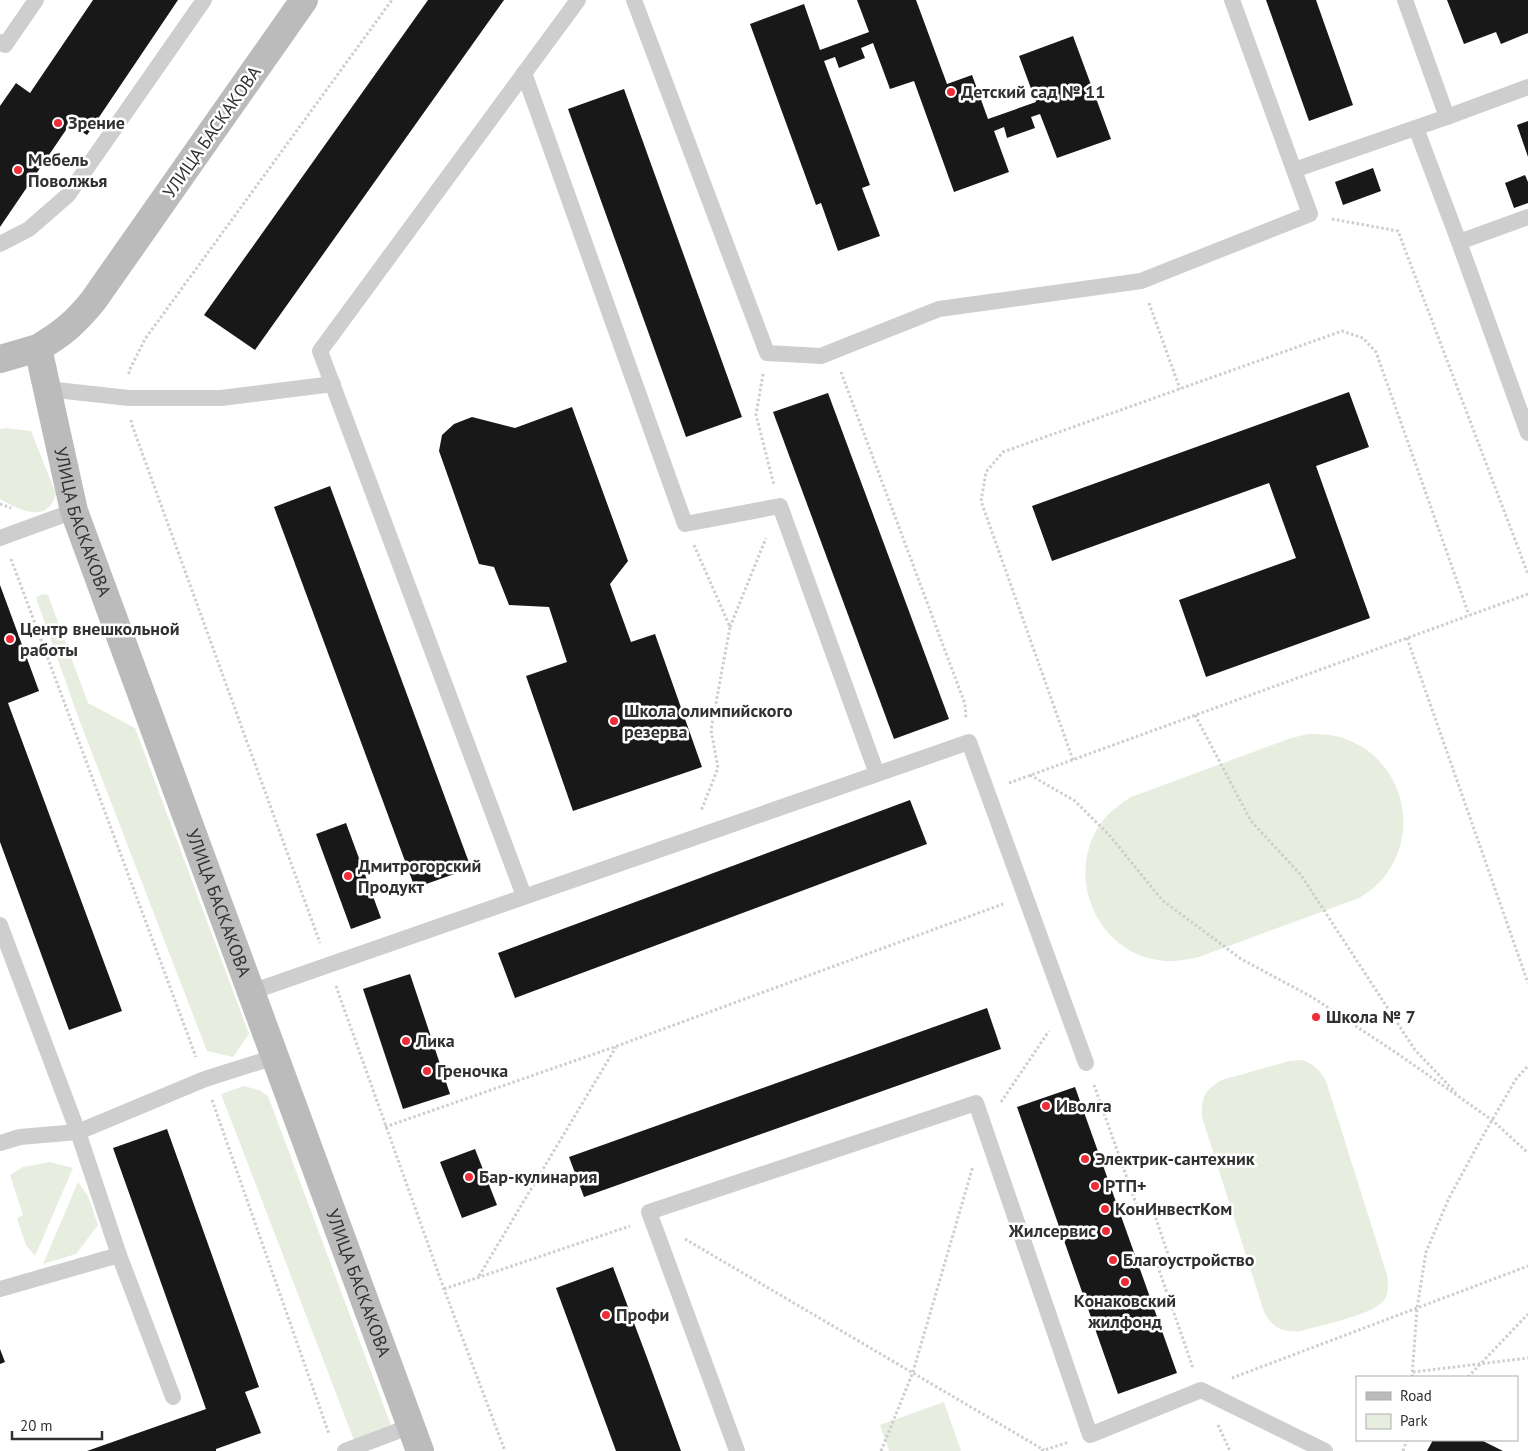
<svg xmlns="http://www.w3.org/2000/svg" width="1528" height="1451" font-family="'PT Sans',sans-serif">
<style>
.green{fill:#e7eedf}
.building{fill:#181818}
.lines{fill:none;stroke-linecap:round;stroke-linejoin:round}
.path{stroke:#cecece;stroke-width:3;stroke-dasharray:2.5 2.5;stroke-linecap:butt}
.lane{stroke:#cecece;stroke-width:16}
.secondary{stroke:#bbb;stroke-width:28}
.poi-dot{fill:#ee2d37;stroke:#fff;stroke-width:2}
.labels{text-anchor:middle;stroke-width:5;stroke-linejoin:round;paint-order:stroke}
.poi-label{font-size:18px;font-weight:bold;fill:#313131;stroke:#fff;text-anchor:start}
.street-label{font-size:18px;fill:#313131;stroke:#fff}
</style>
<rect width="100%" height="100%" fill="#fff"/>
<g class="green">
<path d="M 5,428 L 31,431 L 56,494 C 54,499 52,505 48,508 C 36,519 12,506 0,499 L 0,429 Z"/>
<path d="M 42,594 L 48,595 L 88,703 L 135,728 L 249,1034 L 233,1057 L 207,1051 L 80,722 L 36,598 Z"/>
<path d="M 1308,734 C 1320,734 1331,734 1343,738 C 1401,757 1422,828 1385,876 C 1378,885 1369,892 1359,898 L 1199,957 C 1188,959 1176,962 1165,961 C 1095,955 1062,872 1104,819 C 1112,810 1121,803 1131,797 L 1291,738 Z"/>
<path d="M 1302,1060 C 1314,1064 1320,1070 1326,1081 L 1387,1275 C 1388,1283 1389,1291 1385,1299 C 1375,1315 1320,1325 1301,1331 C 1283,1333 1272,1327 1264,1312 L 1202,1117 C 1201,1098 1205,1089 1222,1080 L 1289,1061 Z"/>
<path d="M 244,1086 L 259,1090 L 268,1096 L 391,1425 L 354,1440 L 221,1094 Z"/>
<path d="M 50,1162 L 73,1168 L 35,1256 L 26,1245 L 17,1218 L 23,1215 L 10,1175 L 23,1167 Z"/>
<path d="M 78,1182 L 88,1196 L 98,1225 L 76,1254 L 43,1264 Z"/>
<path d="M 944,1402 L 961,1451 L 889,1451 L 880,1425 Z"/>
</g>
<g class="building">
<path d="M 93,0 L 178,0 L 87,135 L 70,124 L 0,227 L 0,106 L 16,83 L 30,93 Z"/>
<path d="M 428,0 L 504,0 L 255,350 L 204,315 Z"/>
<path d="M 857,0 L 916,0 L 947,84 L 972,75 L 988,119 L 1036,102 L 1019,56 L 1073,36 L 1111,139 L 1057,158 L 1040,114 L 1031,117 L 1035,128 L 1007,138 L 1004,127 L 994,131 L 1009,172 L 954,192 L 914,81 L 890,89 L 873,43 L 861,48 L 865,58 L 839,68 L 835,57 L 824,61 L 870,185 L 862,188 L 880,236 L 838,251 L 821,203 L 816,205 L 750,24 L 804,4 L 820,50 L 869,32 Z"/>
<path d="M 1266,0 L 1316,0 L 1353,105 L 1309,121 Z"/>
<path d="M 1447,0 L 1528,0 L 1528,33 L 1501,44 L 1496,32 L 1464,44 Z"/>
<path d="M 624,89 L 742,417 L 686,437 L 568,109 Z"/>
<path d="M 1528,121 L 1528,157 L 1517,125 Z"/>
<path d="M 1373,168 L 1381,191 L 1343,205 L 1335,182 Z"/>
<path d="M 1525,175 L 1528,182 L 1528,203 L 1514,208 L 1505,183 Z"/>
<path d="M 1349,392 L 1369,447 L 1316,466 L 1370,618 L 1206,677 L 1179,600 L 1296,558 L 1269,483 L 1052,561 L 1032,506 Z"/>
<path d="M 828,393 L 949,719 L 894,739 L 773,412 Z"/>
<path d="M 572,407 L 628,561 L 610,584 L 631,642 L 655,634 L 702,767 L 573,811 L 526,676 L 567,662 L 549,607 L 509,605 L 494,567 L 479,564 L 439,451 L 442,435 L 454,424 L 472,417 L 515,428 Z"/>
<path d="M 330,486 L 471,868 L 415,888 L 274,507 Z"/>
<path d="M 0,585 L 39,691 L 8,703 L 122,1011 L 69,1030 L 0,842 Z"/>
<path d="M 910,800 L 927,844 L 515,998 L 498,953 Z"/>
<path d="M 346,823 L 381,918 L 351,929 L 316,834 Z"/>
<path d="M 410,974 L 450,1094 L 403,1109 L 363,989 Z"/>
<path d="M 987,1008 L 1001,1049 L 584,1197 L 569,1157 Z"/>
<path d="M 1075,1087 L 1177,1373 L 1118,1394 L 1017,1107 Z"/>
<path d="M 167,1129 L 259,1387 L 245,1392 L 261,1433 L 216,1449 L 216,1451 L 87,1451 L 206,1409 L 113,1148 Z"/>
<path d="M 475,1149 L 497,1205 L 462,1218 L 440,1162 Z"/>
<path d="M 613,1267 L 649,1363 L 681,1451 L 616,1451 L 556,1288 Z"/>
<path d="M 0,1349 L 5,1362 L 0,1364 Z"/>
<path d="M 1433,1440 L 1481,1440 L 1503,1451 L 1427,1451 Z"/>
</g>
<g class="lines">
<g class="path">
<path d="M 1332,219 L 1398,231 L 1528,574"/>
<path d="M 1149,303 L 1180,389"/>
<path d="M 841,372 L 965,704 L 966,719"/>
<path d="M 129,374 L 129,371 L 145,339 L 392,0"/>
<path d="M 763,374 L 756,415 L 774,485"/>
<path d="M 131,420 L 132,425 L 320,943"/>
<path d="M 0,504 L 11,508"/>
<path d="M 694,545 L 730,627 L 711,730 L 718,768 L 701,811"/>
<path d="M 11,559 L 196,1057"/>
<path d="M 730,627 L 766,538"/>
<path d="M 1407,638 L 1528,983"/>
<path d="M 1195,715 L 1251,821 L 1301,875 L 1415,1050 L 1456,1093"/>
<path d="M 1073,760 L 981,501 L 986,472 L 1003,452 L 1342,331 L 1363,338 L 1376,352 L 1469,615"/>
<path d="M 1030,775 L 1075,801 L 1110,836 L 1162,900 L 1241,959 L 1312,997 L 1398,1054 L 1492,1120 L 1528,1153"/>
<path d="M 1009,783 L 1528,594"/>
<path d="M 336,986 L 444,1289 L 505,1451"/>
<path d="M 1094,1085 L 1139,1212 L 1152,1207 L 1171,1263 L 1158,1267 L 1193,1368"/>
<path d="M 212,1100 L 329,1434"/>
<path d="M 1001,1102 L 1049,1031"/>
<path d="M 385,1127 L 617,1046 L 1003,904"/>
<path d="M 685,1239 L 1044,1450"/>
<path d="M 479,1276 L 616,1047"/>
<path d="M 444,1289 L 630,1226"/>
<path d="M 1413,1372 L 1528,1358"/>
<path d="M 1412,1377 L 1417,1308 L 1426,1252 L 1449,1198 L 1480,1141 L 1516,1079 L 1528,1066"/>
<path d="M 1468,1377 L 1528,1314"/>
<path d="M 1232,1378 L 1528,1266"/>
<path d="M 1218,1425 L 1230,1451"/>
<path d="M 881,1451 L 913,1372 L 973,1166"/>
<path d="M 1041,1451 L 1069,1442"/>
<path d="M 1403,1451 L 1407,1440"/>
</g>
<g class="lane">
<path d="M 634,0 L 767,353 L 821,356 L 939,309 L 1141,281 L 1310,214 L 1232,0"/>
<path d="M 1405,0 L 1447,117 L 1528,87"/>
<path d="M 0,42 L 5,45 L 36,0"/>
<path d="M 524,73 L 685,524 L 780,506 L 877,774"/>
<path d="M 1416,128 L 1459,242 L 1528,217"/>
<path d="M 1294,170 L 1447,117"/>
<path d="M 1459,242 L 1528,433"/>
<path d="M 0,244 L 29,229 L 68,195 L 204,0"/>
<path d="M 47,389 L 129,398 L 221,398 L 333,384"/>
<path d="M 0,538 L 74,511"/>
<path d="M 524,896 L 320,351 L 578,0"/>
<path d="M 0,925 L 78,1132 L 119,1255 L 173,1397"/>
<path d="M 251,992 L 969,742 L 1086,1063"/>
<path d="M 0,1143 L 20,1137 L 78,1132 L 205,1079 L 275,1057"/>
<path d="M 0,1289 L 119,1255"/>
<path d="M 345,1451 L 411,1426"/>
<path d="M 737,1451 L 649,1212 L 976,1103 L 1090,1435 L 1201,1390 L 1325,1451"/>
</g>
<g class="secondary">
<path id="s1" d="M 304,0 L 93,301 C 75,323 62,334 38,348 L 74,511 L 420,1451"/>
<path d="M 0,359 L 38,348"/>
</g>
</g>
<g class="poi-dot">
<circle cx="951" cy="92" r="5"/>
<circle cx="58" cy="123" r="5"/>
<circle cx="18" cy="170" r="5"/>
<circle cx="10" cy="639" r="5"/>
<circle cx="614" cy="721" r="5"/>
<circle cx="348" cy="876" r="5"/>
<circle cx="1316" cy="1017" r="5"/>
<circle cx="406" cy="1041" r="5"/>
<circle cx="427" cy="1071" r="5"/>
<circle cx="1046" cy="1106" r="5"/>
<circle cx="1085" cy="1159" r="5"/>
<circle cx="469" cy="1177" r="5"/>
<circle cx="1095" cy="1186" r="5"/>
<circle cx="1105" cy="1209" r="5"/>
<circle cx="1106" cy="1231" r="5"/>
<circle cx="1113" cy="1260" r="5"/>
<circle cx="1125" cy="1282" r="5"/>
<circle cx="606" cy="1315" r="5"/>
</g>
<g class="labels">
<g class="poi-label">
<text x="961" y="98">Детский сад № 11</text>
<text x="68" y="129">Зрение</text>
<text x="28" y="166">Мебель<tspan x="28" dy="21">Поволжья</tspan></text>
<text x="20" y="635">Центр внешкольной<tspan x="20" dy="21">работы</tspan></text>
<text x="624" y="717">Школа олимпийского<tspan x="624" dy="21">резерва</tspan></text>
<text x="358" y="872">Дмитрогорский<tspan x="358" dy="21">Продукт</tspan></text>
<text x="1326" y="1023">Школа № 7</text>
<text x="416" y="1047">Лика</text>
<text x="437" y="1077">Греночка</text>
<text x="1056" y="1112">Иволга</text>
<text x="1095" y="1165">Электрик-сантехник</text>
<text x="479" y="1183">Бар-кулинария</text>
<text x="1105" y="1192">РТП+</text>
<text x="1115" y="1215">КонИнвестКом</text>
<text x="1096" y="1237" text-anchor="end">Жилсервис</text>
<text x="1123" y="1266">Благоустройство</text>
<text x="1125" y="1307" text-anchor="middle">Конаковский<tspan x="1125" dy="21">жилфонд</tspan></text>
<text x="616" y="1321">Профи</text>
</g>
<g class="street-label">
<text transform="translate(212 132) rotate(-55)" y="6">УЛИЦА БАСКАКОВА</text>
<text dy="6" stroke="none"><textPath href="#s1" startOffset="620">УЛИЦА БАСКАКОВА</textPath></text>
<text dy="6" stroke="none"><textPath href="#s1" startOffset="1025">УЛИЦА БАСКАКОВА</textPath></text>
<text dy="6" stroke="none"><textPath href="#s1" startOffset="1430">УЛИЦА БАСКАКОВА</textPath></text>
</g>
</g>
<rect x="1356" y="1376" width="162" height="65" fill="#ffffff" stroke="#adadad"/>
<rect x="1366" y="1392" width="25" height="8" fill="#bbbbbb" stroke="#adadad"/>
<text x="1400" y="1401" font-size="15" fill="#313131">Road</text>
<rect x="1366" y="1414" width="25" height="15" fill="#e7eedf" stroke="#adadad"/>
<text x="1400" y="1426" font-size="15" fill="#313131">Park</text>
<path d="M12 1431v8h90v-8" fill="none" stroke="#313131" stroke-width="2.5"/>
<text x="20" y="1431" font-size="15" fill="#313131" stroke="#ffffff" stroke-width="4" paint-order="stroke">20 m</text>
</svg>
